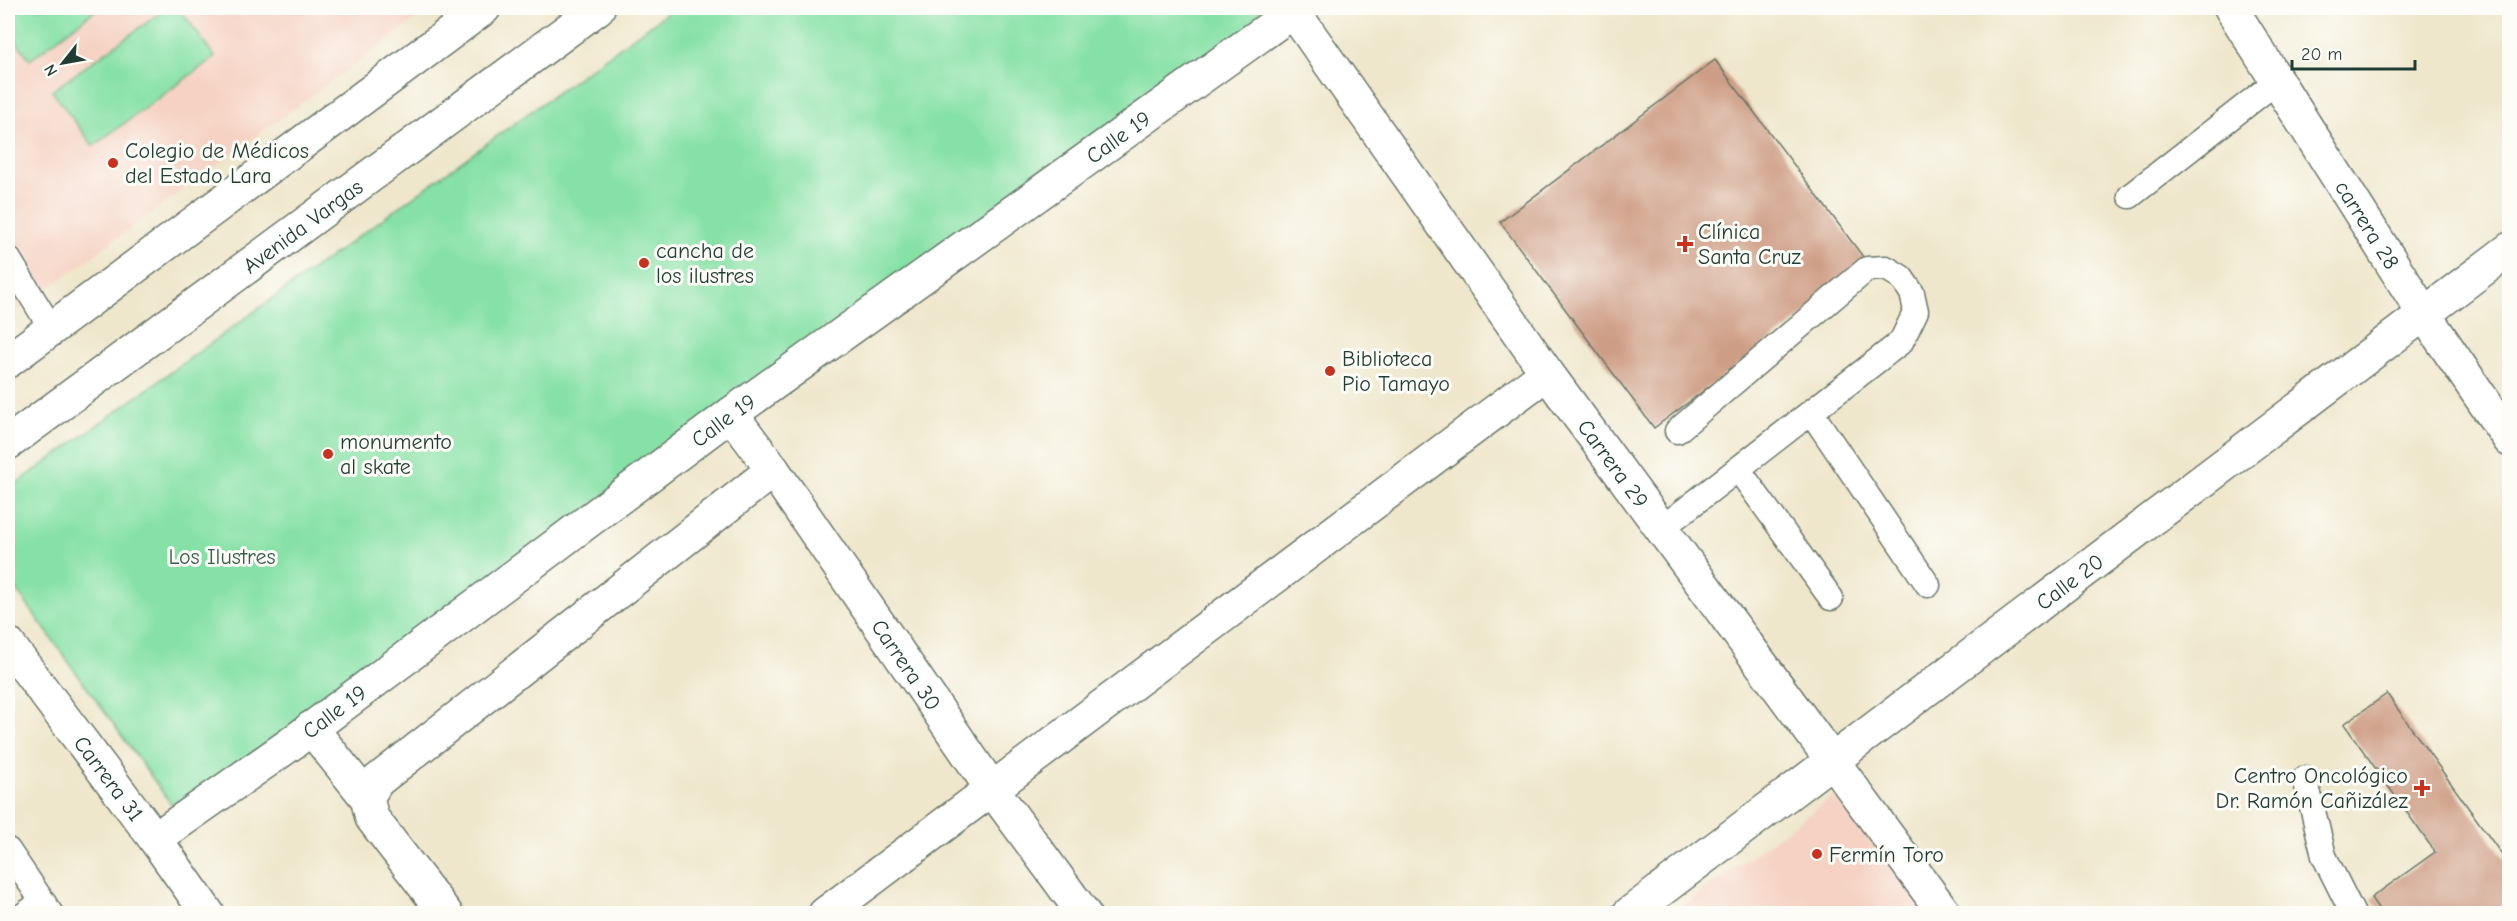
<svg xmlns="http://www.w3.org/2000/svg" width="2517" height="921" font-family="'Comic Neue',sans-serif">
<style>
.built{fill:#f5d2c3}
.green{fill:#86e1a6;stroke:#528f6d;stroke-width:1.5}
.building{fill:#ce9d85}
.lines{fill:none;stroke-linecap:round;stroke-linejoin:round}
.lane-casing{stroke:#687869;stroke-width:27}
.street-casing{stroke:#687869;stroke-width:36}
.secondary-casing{stroke:#687869;stroke-width:36}
.lane{stroke:#fff;stroke-width:24}
.street{stroke:#fff;stroke-width:33}
.secondary{stroke:#fff;stroke-width:33}
.poi-dot{fill:#c8321e;stroke:#fdfcf7;stroke-width:2}
.labels{text-anchor:middle;stroke-width:6;stroke-linejoin:round;paint-order:stroke}
.street-label{font-size:22px;fill:#1f3d34;stroke:#fdfcf7}
.poi-label{font-size:22px;fill:#1f3d34;stroke:#fdfcf7;text-anchor:start}
.park-label{font-size:22px;fill:#345e4b;stroke:#fdfcf7}
</style>
<rect width="100%" height="100%" fill="#fdfcf7"/>
<filter id="ink" filterUnits="userSpaceOnUse"><feTurbulence type="fractalNoise" baseFrequency=".0167" numOctaves="2"/><feDisplacementMap in="SourceGraphic" scale="12" xChannelSelector="R" yChannelSelector="G"/><feConvolveMatrix kernelMatrix="1 2 1 2 8 2 1 2 1" color-interpolation-filters="sRGB"/></filter>
<filter id="wash" filterUnits="userSpaceOnUse"><feTurbulence type="fractalNoise" baseFrequency=".008" numOctaves="4" result="noise"/><feDisplacementMap in="SourceGraphic" scale="24" xChannelSelector="R" yChannelSelector="G"/><feGaussianBlur stdDeviation="1.35" result="paint"/><feColorMatrix in="noise" values="0 0 0 0 0 0 0 0 0 0 0 0 0 0 0 0 0 1.4 0 .05"/><feComposite in="paint" operator="in"/></filter>
<g filter="url(#wash)">
<rect width="100%" height="100%" fill="#efe7cc"/>
<g class="built">
<path d="M 8,8 L 431,8 L 8,318 Z"/>
<path d="M 1835,795 L 1925,913 L 1672,914 Z"/>
</g>
<g class="green">
<path d="M 8,8 L 98,8 L 30,60 L 8,30 Z"/>
<path d="M 167,8 L 179,8 L 215,57 L 93,146 L 52,91 Z"/>
<path d="M 674,8 L 1258,8 L 1265,17 L 176,811 L 8,578 L 8,490 Z"/>
</g>
<g id="blocks">
<g class="building">
<path d="M 1715,60 L 1870,266 L 1654,428 L 1500,222 Z"/>
<path d="M 2387,694 L 2510,866 L 2510,914 L 2382,914 L 2371,898 L 2435,852 L 2344,724 Z"/>
</g>
</g>
</g>
<g filter="url(#ink)">
<use href="#blocks" fill-opacity="0" stroke="#687869" stroke-width="1.5"/>
<g class="lines">
<defs>
<g id="lane">
<path d="M 2130,196 L 2277,81"/>
<path d="M 8,258 L 51,328"/>
<path d="M 1811,412 L 1928,585"/>
<path d="M 1738,469 L 1831,598"/>
<path d="M 1662,528 L 1901,342 L 1916,311 L 1912,293 L 1901,277 L 1886,268 L 1867,269 L 1677,431"/>
<path d="M 2305,778 L 2324,856 L 2353,914"/>
<path d="M 8,850 L 51,914"/>
<path d="M 25,914 L 43,901"/>
</g>
<g id="street">
<path id="s1" d="M 1291,8 L 1547,373 L 1945,914"/>
<path id="s2" d="M 2231,8 L 2424,314 L 2510,440"/>
<path id="s3" d="M 731,414 L 773,470 L 992,789 L 1084,914"/>
<path id="s4" d="M 8,644 L 155,839 L 208,914"/>
<path d="M 311,728 L 367,798 L 372,818 L 446,914"/>
<path d="M 367,798 L 377,781 L 773,470"/>
<path id="s5" d="M 155,839 L 292,743 L 731,414 L 1298,8"/>
<path d="M 825,914 L 1547,373"/>
<path id="s6" d="M 1629,914 L 2510,249"/>
</g>
<g id="secondary">
<path d="M 8,361 L 484,8"/>
<path id="s7" d="M 8,443 L 598,8"/>
</g>
</defs>
<use href="#lane" class="lane-casing"/>
<use href="#street" class="street-casing"/>
<use href="#secondary" class="secondary-casing"/>
<use href="#lane" class="lane"/>
<use href="#street" class="street"/>
<use href="#secondary" class="secondary"/>
</g>
</g>
<g class="poi-dot">
<circle cx="113" cy="163" r="6"/>
<path d="M1682 235h6v6h6v6h-6v6h-6v-6h-6v-6h6z"/>
<circle cx="644" cy="263" r="6"/>
<circle cx="1330" cy="371" r="6"/>
<circle cx="328" cy="454" r="6"/>
<path d="M2419 779h6v6h6v6h-6v6h-6v-6h-6v-6h6z"/>
<circle cx="1817" cy="854" r="6"/>
</g>
<g class="labels">
<g class="street-label">
<text dy="8" stroke="none"><textPath href="#s5" startOffset="1192">Calle 19</textPath></text>
<text dy="8" stroke="none"><textPath href="#s7" startOffset="366">Avenida Vargas</textPath></text>
<text dy="8" stroke="none"><textPath href="#s2" startOffset="256">carrera 28</textPath></text>
<text dy="8" stroke="none"><textPath href="#s5" startOffset="706">Calle 19</textPath></text>
<text dy="8" stroke="none"><textPath href="#s1" startOffset="558">Carrera 29</textPath></text>
<text dy="8" stroke="none"><textPath href="#s6" startOffset="552">Calle 20</textPath></text>
<text dy="8" stroke="none"><textPath href="#s3" startOffset="306">Carrera 30</textPath></text>
<text dy="8" stroke="none"><textPath href="#s5" startOffset="220">Calle 19</textPath></text>
<text dy="8" stroke="none"><textPath href="#s4" startOffset="168">Carrera 31</textPath></text>
</g>
<g class="poi-label">
<text x="125" y="158">Colegio de Médicos<tspan x="125" dy="25">del Estado Lara</tspan></text>
<text x="1698" y="239">Clínica<tspan x="1698" dy="25">Santa Cruz</tspan></text>
<text x="656" y="258">cancha de<tspan x="656" dy="25">los ilustres</tspan></text>
<text x="1342" y="366">Biblioteca<tspan x="1342" dy="25">Pio Tamayo</tspan></text>
<text x="340" y="449">monumento<tspan x="340" dy="25">al skate</tspan></text>
<text x="2408" y="783" text-anchor="end">Centro Oncológico<tspan x="2408" dy="25">Dr. Ramón Cañizález</tspan></text>
<text x="1829" y="862">Fermín Toro</text>
</g>
<g class="park-label">
<text x="222" y="564">Los Ilustres</text>
</g>
</g>
<rect width="2517" height="921" fill="none" stroke="#fdfcf7" stroke-width="30"/>
<g transform="translate(63 63) rotate(239)" stroke="#fdfcf7" stroke-width="4.5" paint-order="stroke">
<path d="M0-4.5L10 22L0 15L-10 22Z" fill="#1f3d34"/>
<text y="-9" font-size="16" font-weight="bold" text-anchor="middle" fill="#1f3d34">N</text>
</g>
<path d="M2292 60v9h123v-9" fill="none" stroke="#1f3d34" stroke-width="3"/>
<text x="2301" y="60" font-size="18" fill="#1f3d34" stroke="#fdfcf7" stroke-width="4.5" paint-order="stroke">20 m</text>
</svg>
